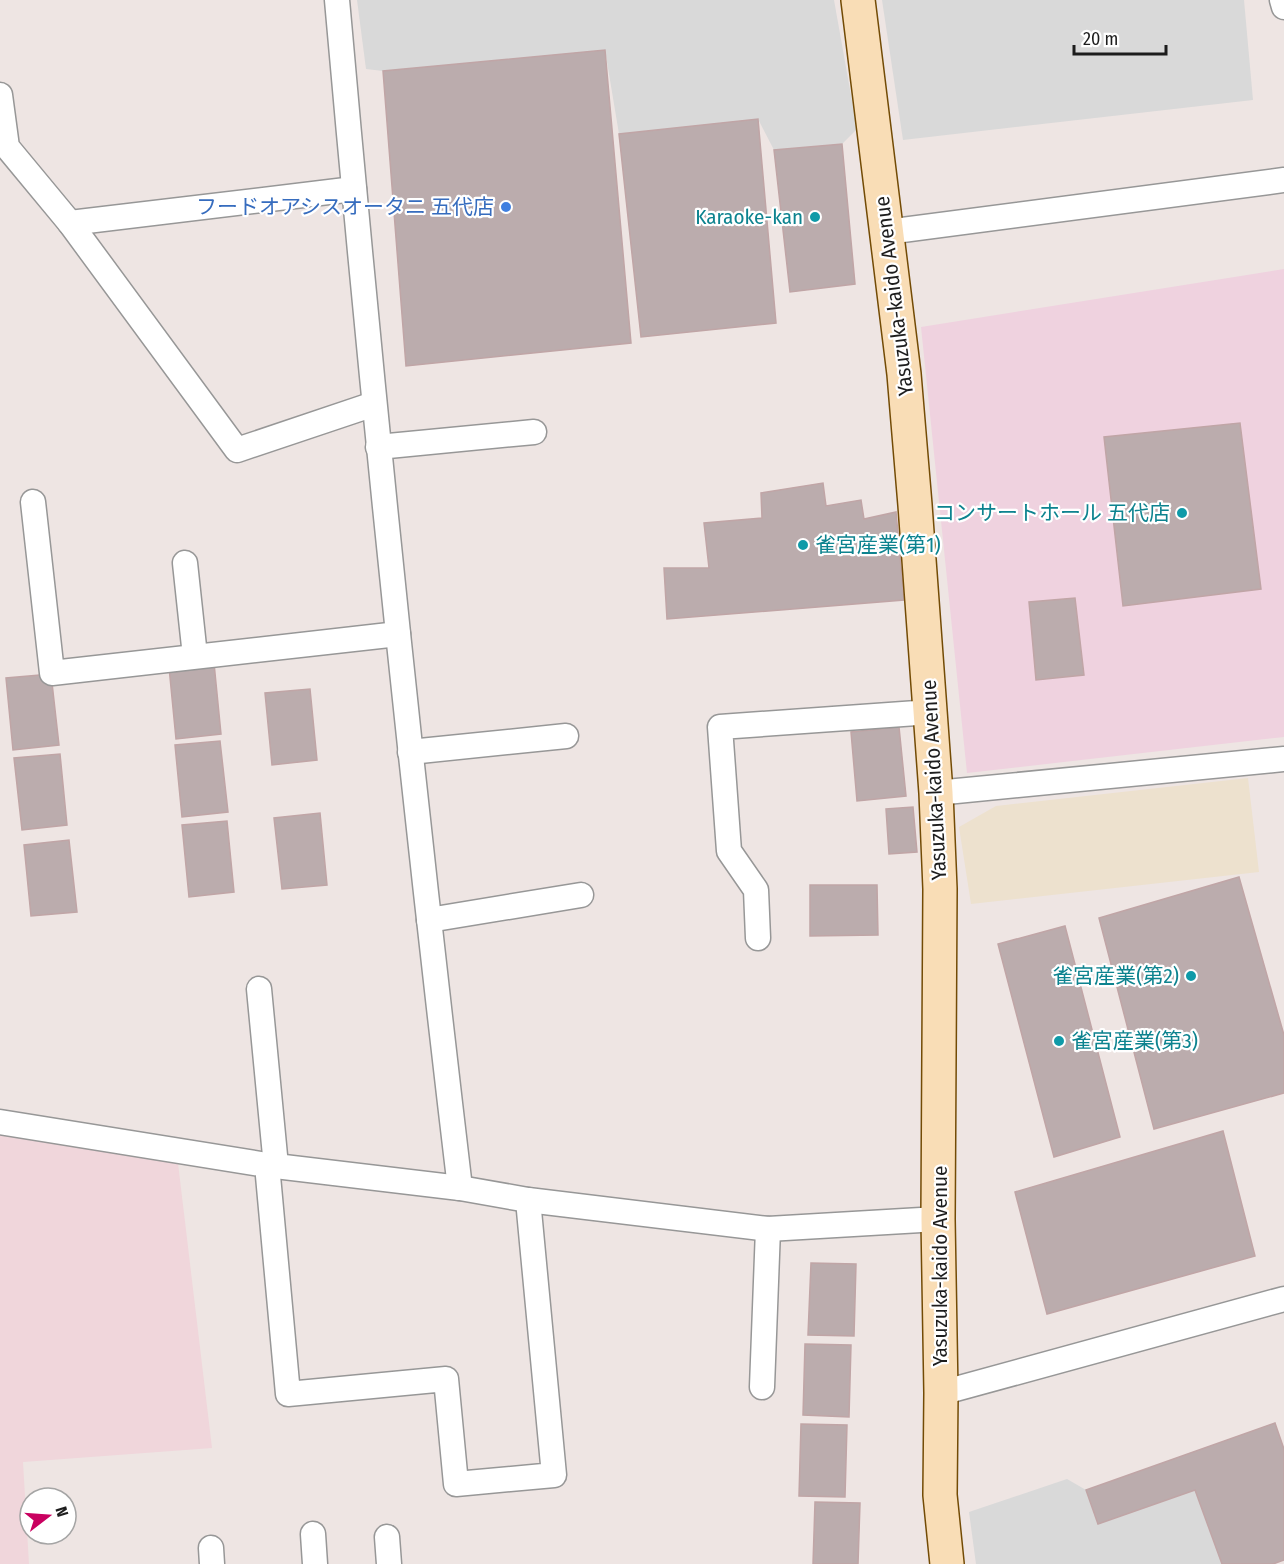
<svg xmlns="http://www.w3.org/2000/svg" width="1284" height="1564" font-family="'Fira Sans Condensed','Noto Sans JP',sans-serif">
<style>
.commercial{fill:#efd2df}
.military{fill:#f0d6db}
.farmland{fill:#ede1ce}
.parking{fill:#d9d9d9}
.building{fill:#bbacad;stroke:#c0a5a6;stroke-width:1.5}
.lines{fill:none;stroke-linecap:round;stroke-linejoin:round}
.street-casing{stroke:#979797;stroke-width:27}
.secondary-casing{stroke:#734b05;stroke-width:36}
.street{stroke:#fff;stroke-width:24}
.secondary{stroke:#f9ddb6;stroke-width:33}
.shop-dot{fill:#3f7fe0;stroke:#fff;stroke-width:2}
.culture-dot{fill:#0f9aa8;stroke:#fff;stroke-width:2}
.labels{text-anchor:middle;stroke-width:4.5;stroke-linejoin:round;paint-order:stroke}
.shop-label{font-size:21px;fill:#366cbe;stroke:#fff;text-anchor:end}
.culture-label{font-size:21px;fill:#0d838f;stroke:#fff;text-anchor:end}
.street-label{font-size:21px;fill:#1d1d1d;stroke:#fff}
</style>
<rect width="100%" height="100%" fill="#eee5e3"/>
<path class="commercial" d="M 1284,269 L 1284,737 L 967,773 L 921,327 Z"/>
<path class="military" d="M 0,1135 L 178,1163 L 212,1448 L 23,1462 L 29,1564 L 0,1564 Z"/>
<path class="farmland" d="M 1248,778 L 1259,872 L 971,904 L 959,827 L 996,806 Z"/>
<g class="parking">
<path d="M 357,0 L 834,0 L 857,129 L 842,144 L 774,150 L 758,119 L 619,134 L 605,50 L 383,71 L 366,69 Z"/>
<path d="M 882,0 L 1244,0 L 1253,100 L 903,140 Z"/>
<path d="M 1067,1479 L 1086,1490 L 1098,1524 L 1195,1490 L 1222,1564 L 976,1564 L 969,1512 Z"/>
</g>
<g class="building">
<path d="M 605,50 L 631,343 L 406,366 L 383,71 Z"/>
<path d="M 758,119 L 776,323 L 641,337 L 619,134 Z"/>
<path d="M 842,144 L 855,284 L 790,292 L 774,150 Z"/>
<path d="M 1240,423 L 1261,589 L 1123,606 L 1104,437 Z"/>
<path d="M 823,483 L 826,506 L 861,500 L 864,519 L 896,512 L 904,600 L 667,619 L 664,568 L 709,568 L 704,523 L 762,518 L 761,493 Z"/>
<path d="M 1075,598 L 1084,675 L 1036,680 L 1029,602 Z"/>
<path d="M 214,663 L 221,734 L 176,739 L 169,667 Z"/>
<path d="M 51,674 L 59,745 L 13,750 L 6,678 Z"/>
<path d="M 310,689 L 317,760 L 272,765 L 265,693 Z"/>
<path d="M 899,727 L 906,796 L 857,801 L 851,732 Z"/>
<path d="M 220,741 L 228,812 L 182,817 L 175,745 Z"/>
<path d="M 60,754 L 67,825 L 22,830 L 14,758 Z"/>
<path d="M 913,807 L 917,852 L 889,854 L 886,809 Z"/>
<path d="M 320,813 L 327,885 L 282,889 L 274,818 Z"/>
<path d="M 227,821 L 234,892 L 189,897 L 182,825 Z"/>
<path d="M 69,840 L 77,912 L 31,916 L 24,845 Z"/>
<path d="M 1239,877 L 1284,1035 L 1284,1093 L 1154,1129 L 1099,918 Z"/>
<path d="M 810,885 L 877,885 L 878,935 L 810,936 Z"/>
<path d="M 1065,926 L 1120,1137 L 1054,1157 L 998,944 Z"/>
<path d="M 1223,1131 L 1255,1256 L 1047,1314 L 1015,1192 Z"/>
<path d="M 811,1263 L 856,1264 L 854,1336 L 808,1335 Z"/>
<path d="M 805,1344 L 851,1345 L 849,1417 L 803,1415 Z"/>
<path d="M 1275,1423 L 1284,1449 L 1284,1560 L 1273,1564 L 1222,1564 L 1195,1490 L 1098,1524 L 1086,1490 Z"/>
<path d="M 801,1424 L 847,1425 L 845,1497 L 799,1496 Z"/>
<path d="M 815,1502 L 860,1503 L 858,1564 L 813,1564 Z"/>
</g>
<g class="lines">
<defs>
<g id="street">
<path d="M 337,0 C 372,397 413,793 460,1188"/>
<path d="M 1282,0 L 1284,7"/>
<path d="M 0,95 L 7,147 L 70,223 L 237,450 L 374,404"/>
<path d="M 70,223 L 354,189"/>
<path d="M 887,232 L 1284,180"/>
<path d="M 378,447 L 534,432"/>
<path d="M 33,502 L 52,673 L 398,634"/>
<path d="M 185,563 L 195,656"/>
<path d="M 410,752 L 566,736"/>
<path d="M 936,793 L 1284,759"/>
<path d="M 429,920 L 581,895"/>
<path d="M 758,938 L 756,890 L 729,851 L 720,727 L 931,712"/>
<path d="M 259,989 L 276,1166"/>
<path d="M 0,1122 L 267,1165 L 460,1188 L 528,1200 L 768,1229 L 938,1219"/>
<path d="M 267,1165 L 288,1394 L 446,1379 L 456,1484 L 554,1475 L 528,1200"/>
<path d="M 762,1387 L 768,1229"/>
<path d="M 941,1393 L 1284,1299"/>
<path d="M 313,1534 L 315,1564"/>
<path d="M 387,1537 L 389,1564"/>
<path d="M 211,1548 L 212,1564"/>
</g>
<path id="secondary" d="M 858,0 L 904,374 L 915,505 L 936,793 L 940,889 L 938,1219 L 941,1393 L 940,1495 L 947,1564"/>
</defs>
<use href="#street" class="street-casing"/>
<use href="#secondary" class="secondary-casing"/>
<use href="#street" class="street"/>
<use href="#secondary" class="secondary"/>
</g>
<circle class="shop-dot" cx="506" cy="207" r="6"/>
<g class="culture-dot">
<circle cx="815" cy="217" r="6"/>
<circle cx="1182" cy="513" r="6"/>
<circle cx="803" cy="545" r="6"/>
<circle cx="1191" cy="976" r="6"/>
<circle cx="1059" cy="1041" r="6"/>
</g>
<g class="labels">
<g class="shop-label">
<text x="494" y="214">フードオアシスオータニ 五代店</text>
</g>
<g class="culture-label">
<text x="803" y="224">Karaoke-kan</text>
<text x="1170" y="520">コンサートホール 五代店</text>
<text x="815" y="552" text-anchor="start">雀宮産業(第1)</text>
<text x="1179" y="983">雀宮産業(第2)</text>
<text x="1071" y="1048" text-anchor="start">雀宮産業(第3)</text>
</g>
<g class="street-label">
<text transform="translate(894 296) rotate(-97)" y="7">Yasuzuka-kaido Avenue</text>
<text transform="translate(934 780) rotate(-93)" y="7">Yasuzuka-kaido Avenue</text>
<text transform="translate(940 1266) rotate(-90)" y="7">Yasuzuka-kaido Avenue</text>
</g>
</g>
<g transform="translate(48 1516) rotate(73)"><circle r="28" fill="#ffffff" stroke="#a5a5a5" stroke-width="1.5"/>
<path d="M0-4.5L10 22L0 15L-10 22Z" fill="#c90160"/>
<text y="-9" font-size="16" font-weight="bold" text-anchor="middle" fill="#1d1d1d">N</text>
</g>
<path d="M1074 45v9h92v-9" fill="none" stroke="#1d1d1d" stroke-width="3"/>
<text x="1083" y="45" font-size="18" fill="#1d1d1d" stroke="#ffffff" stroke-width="4.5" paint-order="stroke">20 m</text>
</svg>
